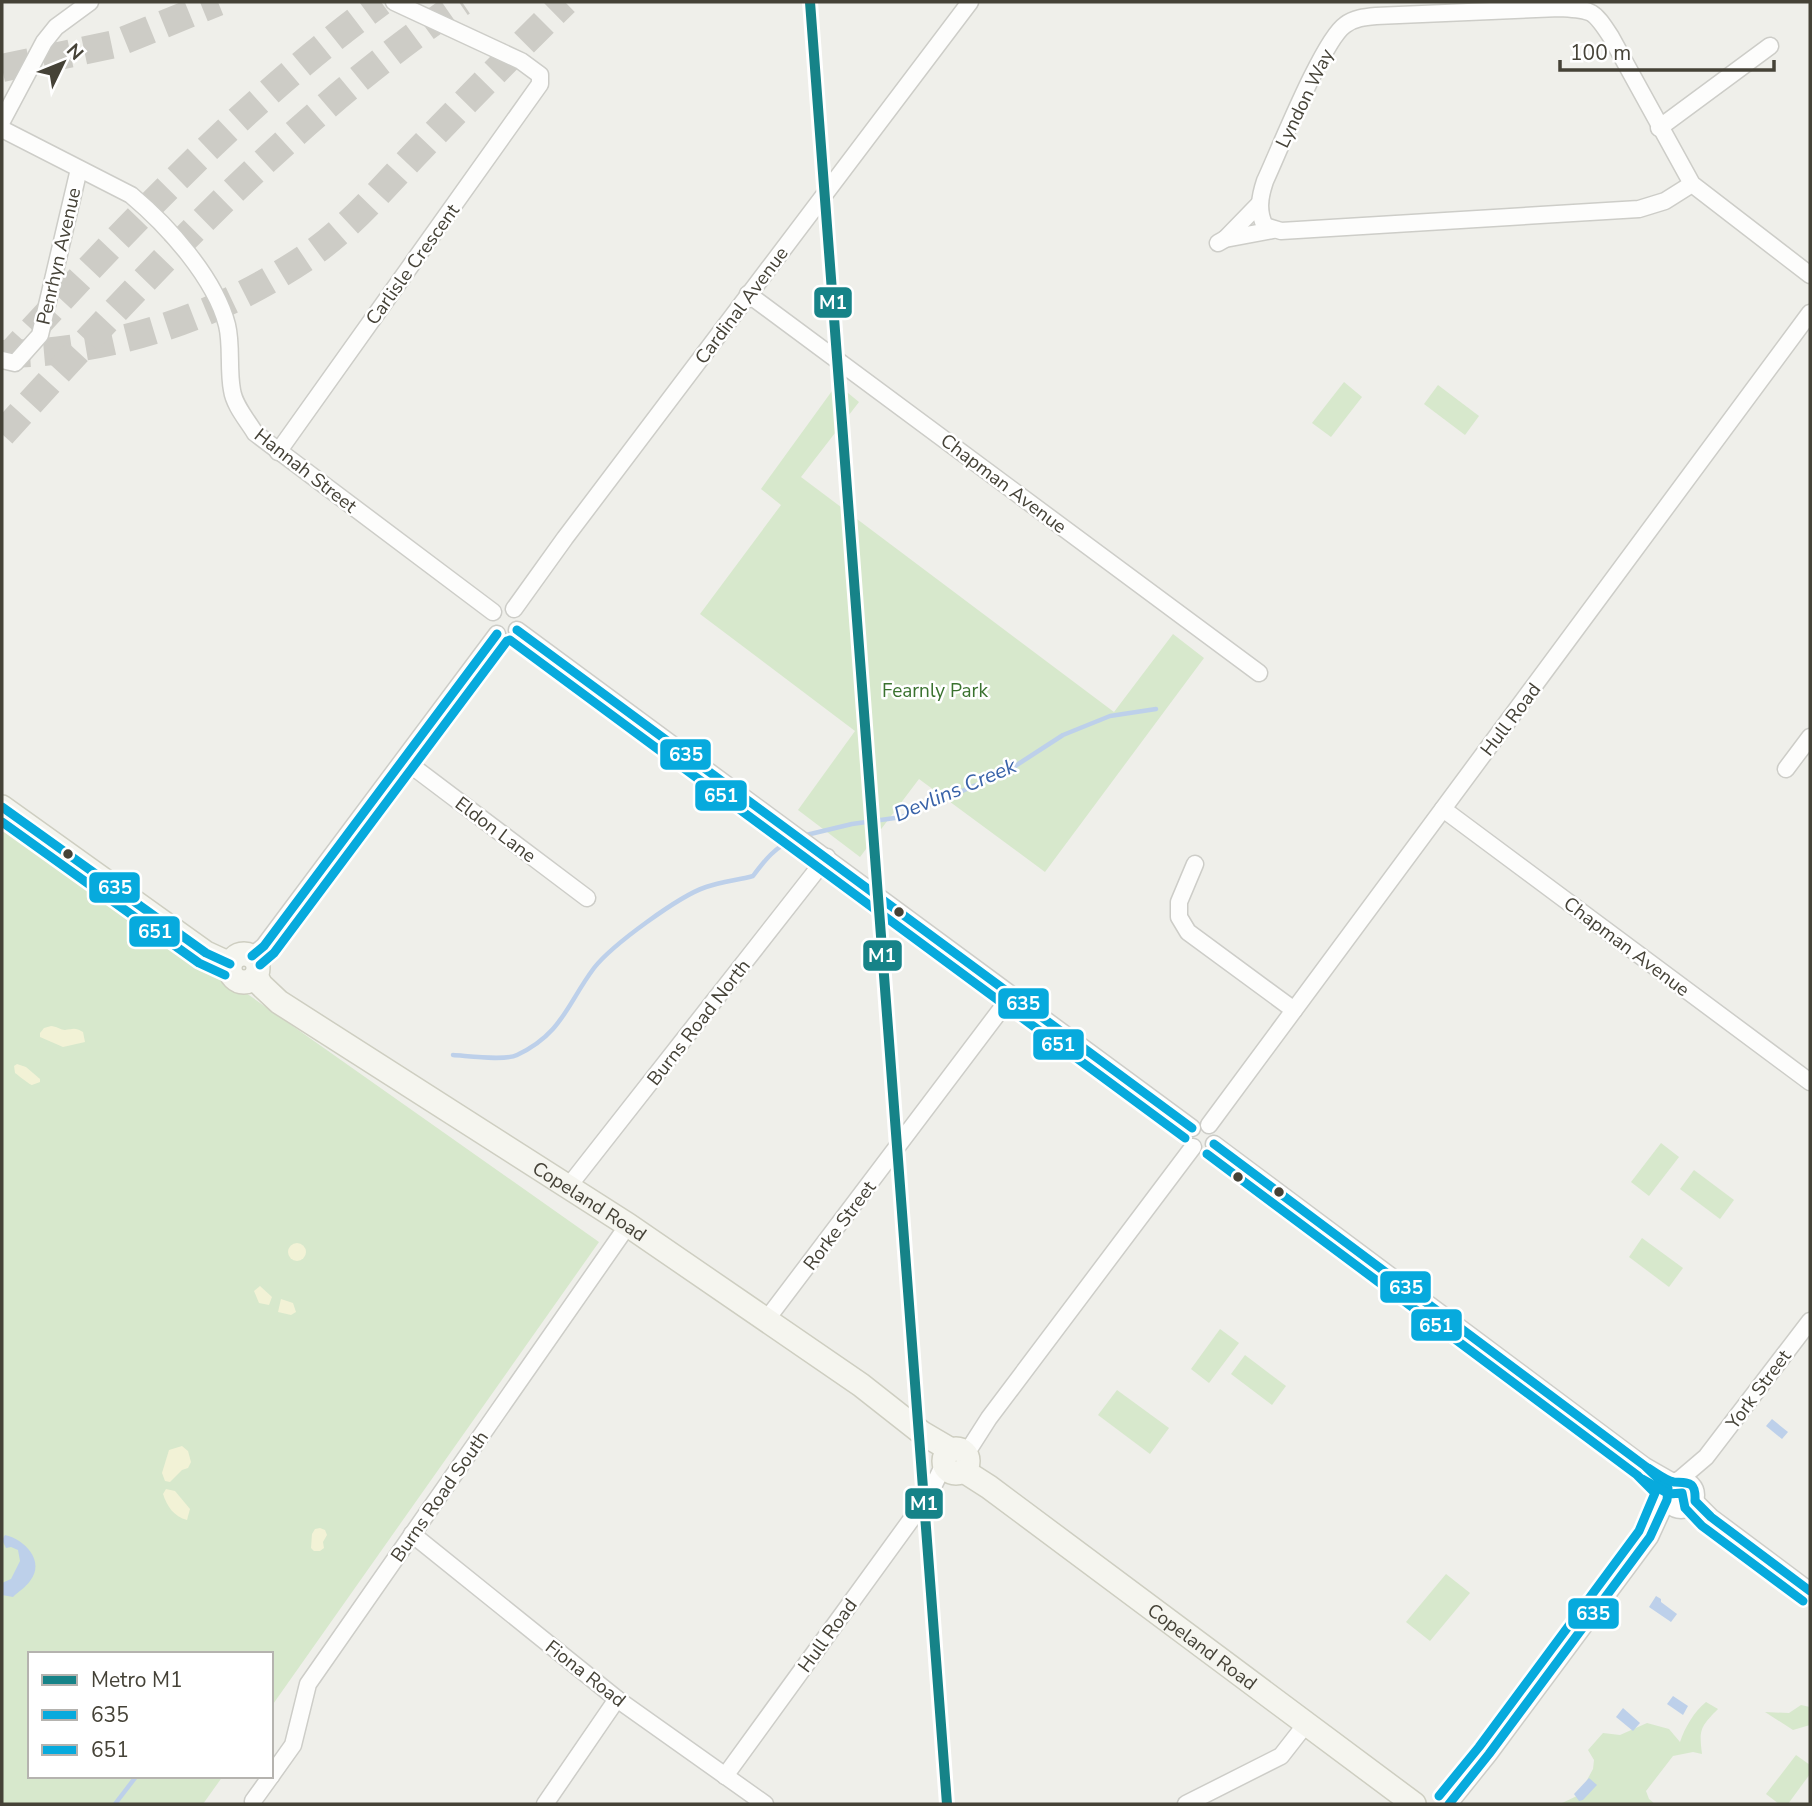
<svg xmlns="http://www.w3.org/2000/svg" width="1812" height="1806" font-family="'Nunito Sans',sans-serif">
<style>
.green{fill:#d7e8cc}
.sand{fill:#f2f2d6}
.water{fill:#bdd0ea}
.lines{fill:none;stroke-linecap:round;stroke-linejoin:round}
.stream{stroke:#bdd0ea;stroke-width:4.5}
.motorway-tunnel{stroke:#cdccc6;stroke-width:28;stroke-dasharray:28 14;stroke-linecap:butt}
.minor-casing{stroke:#cdcdc8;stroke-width:19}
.secondary-casing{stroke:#cecec1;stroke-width:26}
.minor{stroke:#fdfdfc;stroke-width:16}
.secondary{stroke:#f5f5ef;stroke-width:23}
.bus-1-casing{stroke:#fff;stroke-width:14}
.bus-2-casing{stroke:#fff;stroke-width:14}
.bus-1{stroke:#07aadd;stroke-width:9}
.bus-2{stroke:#07aadd;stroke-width:9}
.metro-1-casing{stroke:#fff;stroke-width:16}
.metro-1{stroke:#168388;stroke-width:10}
.bus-dot{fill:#454237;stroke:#fff;stroke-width:2.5}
.labels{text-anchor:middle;stroke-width:5;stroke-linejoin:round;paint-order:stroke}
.street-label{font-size:19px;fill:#454237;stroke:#fff}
.park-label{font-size:19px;fill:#3a722f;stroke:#fff}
.water-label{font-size:21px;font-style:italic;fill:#3862a8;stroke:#fff}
.line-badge{stroke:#fff;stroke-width:2.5}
.badge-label{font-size:19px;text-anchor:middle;font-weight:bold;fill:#fff}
</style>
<rect width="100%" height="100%" fill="#efefea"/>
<g class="green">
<path d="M 1344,382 L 1362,397 L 1331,437 L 1312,423 Z"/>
<path d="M 837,384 L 859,402 L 801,477 L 1114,712 L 1173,634 L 1204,658 L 1045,872 L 919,779 L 860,857 L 798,810 L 855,731 L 700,614 L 781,505 L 761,489 Z"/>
<path d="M 1438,385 L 1479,416 L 1465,435 L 1424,404 Z"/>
<path d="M 2,821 L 599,1242 L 271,1707 L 271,1654 L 30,1654 L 30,1776 L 223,1776 L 203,1804 L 2,1804 Z"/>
<path d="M 1661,1143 L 1679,1157 L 1649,1196 L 1631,1182 Z"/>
<path d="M 1694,1170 L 1734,1200 L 1720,1219 L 1680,1189 Z"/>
<path d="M 1642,1238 L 1683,1268 L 1669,1287 L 1629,1257 Z"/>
<path d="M 1220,1329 L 1239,1343 L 1209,1383 L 1191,1369 Z"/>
<path d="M 1245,1355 L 1286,1386 L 1272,1405 L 1231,1374 Z"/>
<path d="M 1117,1390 L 1169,1428 L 1150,1454 L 1098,1415 Z"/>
<path d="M 1446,1574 L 1470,1593 L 1430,1641 L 1406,1622 Z"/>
<path d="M 1706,1702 L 1718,1709 C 1700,1727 1699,1730 1702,1754 L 1693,1752 L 1673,1756 L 1646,1791 L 1649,1799 L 1655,1804 L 1560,1804 L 1579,1795 L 1593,1769 L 1594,1760 L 1588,1750 L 1603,1733 L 1620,1735 L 1647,1723 L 1669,1729 L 1680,1742 C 1685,1727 1694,1712 1706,1702 Z"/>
<path d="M 1801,1705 L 1810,1707 L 1810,1725 L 1793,1730 L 1765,1712 L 1789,1713 Z"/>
<path d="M 1796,1755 L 1810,1765 L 1810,1774 L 1788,1804 L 1779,1804 L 1766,1794 Z"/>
</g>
<g class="sand">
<path d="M 51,1026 C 56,1026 61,1030 65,1030 C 73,1029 75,1027 83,1032 L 85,1042 L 63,1047 L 40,1037 L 40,1033 L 44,1028 Z"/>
<path d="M 17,1064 L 26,1067 L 40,1079 L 40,1082 L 32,1085 C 30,1085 18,1075 15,1073 L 14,1066 Z"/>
<circle cx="297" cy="1252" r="9"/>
<path d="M 260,1286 L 272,1297 L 269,1305 L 259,1303 L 254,1291 Z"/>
<path d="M 281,1299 L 293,1303 L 296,1312 L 291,1315 L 278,1312 Z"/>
<path d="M 182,1446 L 188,1451 L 191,1462 L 188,1468 L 182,1470 L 170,1482 L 165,1481 L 162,1473 L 169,1450 Z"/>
<path d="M 166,1489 L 175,1491 L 190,1509 L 187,1520 C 174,1517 167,1506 163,1494 Z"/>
<path d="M 320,1528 L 325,1530 L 327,1535 L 323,1542 L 324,1548 L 320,1551 L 314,1551 L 311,1548 L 312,1534 L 315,1529 Z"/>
</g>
<g class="water">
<path d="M 1772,1419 L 1788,1432 L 1782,1439 L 1766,1426 Z"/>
<path d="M 5,1535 C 24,1539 46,1561 30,1581 C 26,1587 18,1592 13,1597 L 2,1595 L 2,1583 L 11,1579 L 20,1561 L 18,1550 L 11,1547 L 6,1548 L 2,1540 Z"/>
<path d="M 1656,1596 L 1661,1599 L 1661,1602 L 1677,1614 L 1671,1622 L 1649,1607 Z"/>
<path d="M 1673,1696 L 1688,1706 L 1683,1715 L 1667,1704 Z"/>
<path d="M 1623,1708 L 1640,1723 L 1633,1731 L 1616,1717 Z"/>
<path d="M 1589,1778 L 1597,1785 L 1583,1800 L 1579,1801 L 1574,1794 Z"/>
</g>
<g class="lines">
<g class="stream">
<path d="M 802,836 L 852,824 L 902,817 L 1006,772 L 1063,735 L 1110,716 L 1156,709"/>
<path d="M 453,1055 C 469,1056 505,1061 517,1055 C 562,1034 567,1004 594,968 C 612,945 679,896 706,887 C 721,882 738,880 753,876 C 765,860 775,847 794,839"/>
<path d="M 115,1804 L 135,1778"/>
</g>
<g class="motorway-tunnel">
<path d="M 2,68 L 115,44 L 218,2"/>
<path d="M 2,354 C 114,353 222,316 314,252 C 354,223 386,184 420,149 C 468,99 516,50 565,2"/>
<path d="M 4,361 C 121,233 240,105 381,2"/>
<path d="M 2,434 C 143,279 287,121 462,2"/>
</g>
<defs>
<g id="minor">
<path d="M 2,121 L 44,42 L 56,27 L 90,2"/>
<path d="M 1659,128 L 1770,46"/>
<path d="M 2,129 L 131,195 C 168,226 215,278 227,325 C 232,345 228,369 232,390 C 234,405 247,420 255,433 L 493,612"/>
<path d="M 1692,184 L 1665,201 L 1639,209 L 1281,231 L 1265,226 C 1257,211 1260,196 1265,181 C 1279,151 1323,40 1345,25 C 1354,18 1365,17 1376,16 L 1560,8 C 1592,10 1593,9 1611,37 L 1692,184 L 1810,275"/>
<path d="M 1225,239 L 1260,203"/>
<path d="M 1218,243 L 1225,239 L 1273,230"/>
<path d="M 748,294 L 1259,673"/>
<path d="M 2,360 L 15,363 L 40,335 L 79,169"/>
<path d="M 278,452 L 540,84 L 540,75 L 521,61 L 394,2"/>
<path d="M 514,609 L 565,538 L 970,2"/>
<path d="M 517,630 L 1192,1128"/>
<path d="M 404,760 L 587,898"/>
<path d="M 1786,769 L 1810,737"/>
<path d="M 1443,809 L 1810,1082"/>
<path d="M 1195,864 L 1179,902 L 1179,917 L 1188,932 L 1294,1010"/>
<path d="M 252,956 L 264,946 L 497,634"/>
<path d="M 1209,1125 L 1810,313"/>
<path d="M 1214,1144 L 1645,1466 L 1673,1482"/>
<path d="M 568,1187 L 827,857"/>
<path d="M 767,1319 L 1011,996"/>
<path d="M 966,1454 L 989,1418 L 1193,1147"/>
<path d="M 1679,1480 L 1706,1457 L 1810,1321"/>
<circle cx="1681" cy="1495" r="15"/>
<path d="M 1695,1501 L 1711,1517 L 1810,1591"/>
<path d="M 412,1534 L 617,1699 L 765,1804"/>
<path d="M 271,1776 L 293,1745 L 308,1684 L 628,1225"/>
<path d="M 725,1776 L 929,1495 L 944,1464"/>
<path d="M 253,1801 L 271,1776"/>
<path d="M 545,1804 L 617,1699"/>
<path d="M 1186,1804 L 1281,1756 L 1306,1724"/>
<path d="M 1449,1804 L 1489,1754 L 1650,1537 L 1667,1500"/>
</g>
<g id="secondary">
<path d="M 2,807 L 206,953 L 230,964"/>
<circle cx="244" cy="968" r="14"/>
<path id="s1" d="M 256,976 L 261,985 L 279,1002 L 628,1225 L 861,1385 L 922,1433 L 951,1450"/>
<circle cx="956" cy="1461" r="12"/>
<path id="s2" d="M 964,1471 L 989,1487 L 1414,1804"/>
</g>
</defs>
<use href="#minor" class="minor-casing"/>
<use href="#secondary" class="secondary-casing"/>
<use href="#minor" class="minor"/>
<use href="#secondary" class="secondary"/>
<defs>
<g id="bus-1">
<path d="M 517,630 L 1192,1128"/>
<path d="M 2,807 L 206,953 L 230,964"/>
<path d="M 252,956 L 264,946 L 497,634"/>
<path d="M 1214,1144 L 1645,1466 L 1668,1488 L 1667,1500 L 1650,1537 L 1489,1754 L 1449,1804"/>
<path d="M 1648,1468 C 1655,1472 1666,1481 1674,1482 C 1689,1483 1696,1481 1695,1501 L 1711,1517 L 1810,1591"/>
</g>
<g id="bus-2">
<path d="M 510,640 L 1185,1138"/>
<path d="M 2,822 L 199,963 L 225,975"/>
<path d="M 260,965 L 274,953 L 507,641"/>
<path d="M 1207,1154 L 1637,1475 L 1655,1493 L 1639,1531 L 1479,1747 L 1439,1796"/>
<path d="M 1642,1479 L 1669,1494 L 1682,1493 L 1685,1508 L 1702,1526 L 1803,1601"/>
</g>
</defs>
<use href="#bus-1" class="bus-1-casing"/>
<use href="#bus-2" class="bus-2-casing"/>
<use href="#bus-1" class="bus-1"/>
<use href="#bus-2" class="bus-2"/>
<defs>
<path id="metro-1" d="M 810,2 L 947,1804"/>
</defs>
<use href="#metro-1" class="metro-1-casing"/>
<use href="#metro-1" class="metro-1"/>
</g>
<g class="bus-dot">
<circle cx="68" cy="854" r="6"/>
<circle cx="899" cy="912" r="6"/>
<circle cx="1238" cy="1177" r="6"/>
<circle cx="1279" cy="1192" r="6"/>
</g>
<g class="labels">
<g class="street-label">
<text transform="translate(1304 98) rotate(-64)" y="7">Lyndon Way</text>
<text transform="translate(58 256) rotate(-77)" y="7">Penrhyn Avenue</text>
<text transform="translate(412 264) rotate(-54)" y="7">Carlisle Crescent</text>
<text transform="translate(741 305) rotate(-53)" y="7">Cardinal Avenue</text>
<text transform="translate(306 470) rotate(38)" y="7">Hannah Street</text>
<text transform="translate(1004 483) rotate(37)" y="7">Chapman Avenue</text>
<text transform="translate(1510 719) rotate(-53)" y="7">Hull Road</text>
<text transform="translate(496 829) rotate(37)" y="7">Eldon Lane</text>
<text transform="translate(1627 946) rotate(37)" y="7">Chapman Avenue</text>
<text transform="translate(698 1022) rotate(-52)" y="7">Burns Road North</text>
<text dy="7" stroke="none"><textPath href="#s1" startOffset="404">Copeland Road</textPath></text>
<text transform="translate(839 1225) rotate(-53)" y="7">Rorke Street</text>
<text transform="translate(1758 1389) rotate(-53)" y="7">York Street</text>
<text transform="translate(439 1496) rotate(-55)" y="7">Burns Road South</text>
<text transform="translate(827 1635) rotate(-54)" y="7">Hull Road</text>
<text dy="7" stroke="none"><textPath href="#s2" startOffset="296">Copeland Road</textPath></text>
<text transform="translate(586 1673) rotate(38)" y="7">Fiona Road</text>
</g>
<g class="park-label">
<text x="935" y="697">Fearnly Park</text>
</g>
<g class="water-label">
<text transform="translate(955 790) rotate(-23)" y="7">Devlins Creek</text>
</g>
</g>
<g class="line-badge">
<rect x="813" y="286" width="40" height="33" rx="7" fill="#168388"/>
<rect x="659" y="738" width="53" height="33" rx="7" fill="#07aadd"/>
<rect x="694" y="779" width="54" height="33" rx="7" fill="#07aadd"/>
<rect x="88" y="871" width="53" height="33" rx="7" fill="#07aadd"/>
<rect x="128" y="915" width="53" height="33" rx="7" fill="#07aadd"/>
<rect x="862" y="939" width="41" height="33" rx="7" fill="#168388"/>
<rect x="997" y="987" width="53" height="33" rx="7" fill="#07aadd"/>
<rect x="1032" y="1028" width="53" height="33" rx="7" fill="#07aadd"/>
<rect x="1379" y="1270" width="53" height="34" rx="7" fill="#07aadd"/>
<rect x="1410" y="1308" width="53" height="34" rx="7" fill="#07aadd"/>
<rect x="904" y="1487" width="40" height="33" rx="7" fill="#168388"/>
<rect x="1567" y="1597" width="53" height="33" rx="7" fill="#07aadd"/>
</g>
<g class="badge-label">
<text x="833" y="309">M1</text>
<text x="686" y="761">635</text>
<text x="721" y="802">651</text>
<text x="115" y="894">635</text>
<text x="155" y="938">651</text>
<text x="882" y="962">M1</text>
<text x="1023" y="1010">635</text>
<text x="1058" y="1051">651</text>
<text x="1406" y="1294">635</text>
<text x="1436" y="1332">651</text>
<text x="924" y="1510">M1</text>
<text x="1593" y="1620">635</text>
</g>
<rect width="1812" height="1806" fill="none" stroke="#454237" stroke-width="7"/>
<rect x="28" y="1652" width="245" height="126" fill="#ffffff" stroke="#b5b3af" stroke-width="2"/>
<rect x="42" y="1675" width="35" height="10" fill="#168388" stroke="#b5b3af" stroke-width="2"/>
<text x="91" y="1687" font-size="21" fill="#454237">Metro M1</text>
<rect x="42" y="1710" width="35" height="10" fill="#07aadd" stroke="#b5b3af" stroke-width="2"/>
<text x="91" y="1722" font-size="21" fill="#454237">635</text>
<rect x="42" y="1745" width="35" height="10" fill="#07aadd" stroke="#b5b3af" stroke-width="2"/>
<text x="91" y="1757" font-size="21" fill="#454237">651</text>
<g transform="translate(63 63) rotate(47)" stroke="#ffffff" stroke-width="5" paint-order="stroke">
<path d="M0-5L12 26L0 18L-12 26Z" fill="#454237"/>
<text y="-10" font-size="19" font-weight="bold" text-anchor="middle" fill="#454237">N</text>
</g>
<path d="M1560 60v10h214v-10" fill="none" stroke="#454237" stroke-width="3.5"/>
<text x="1570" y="60" font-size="21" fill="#454237" stroke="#ffffff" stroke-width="5" paint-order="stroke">100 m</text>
</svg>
